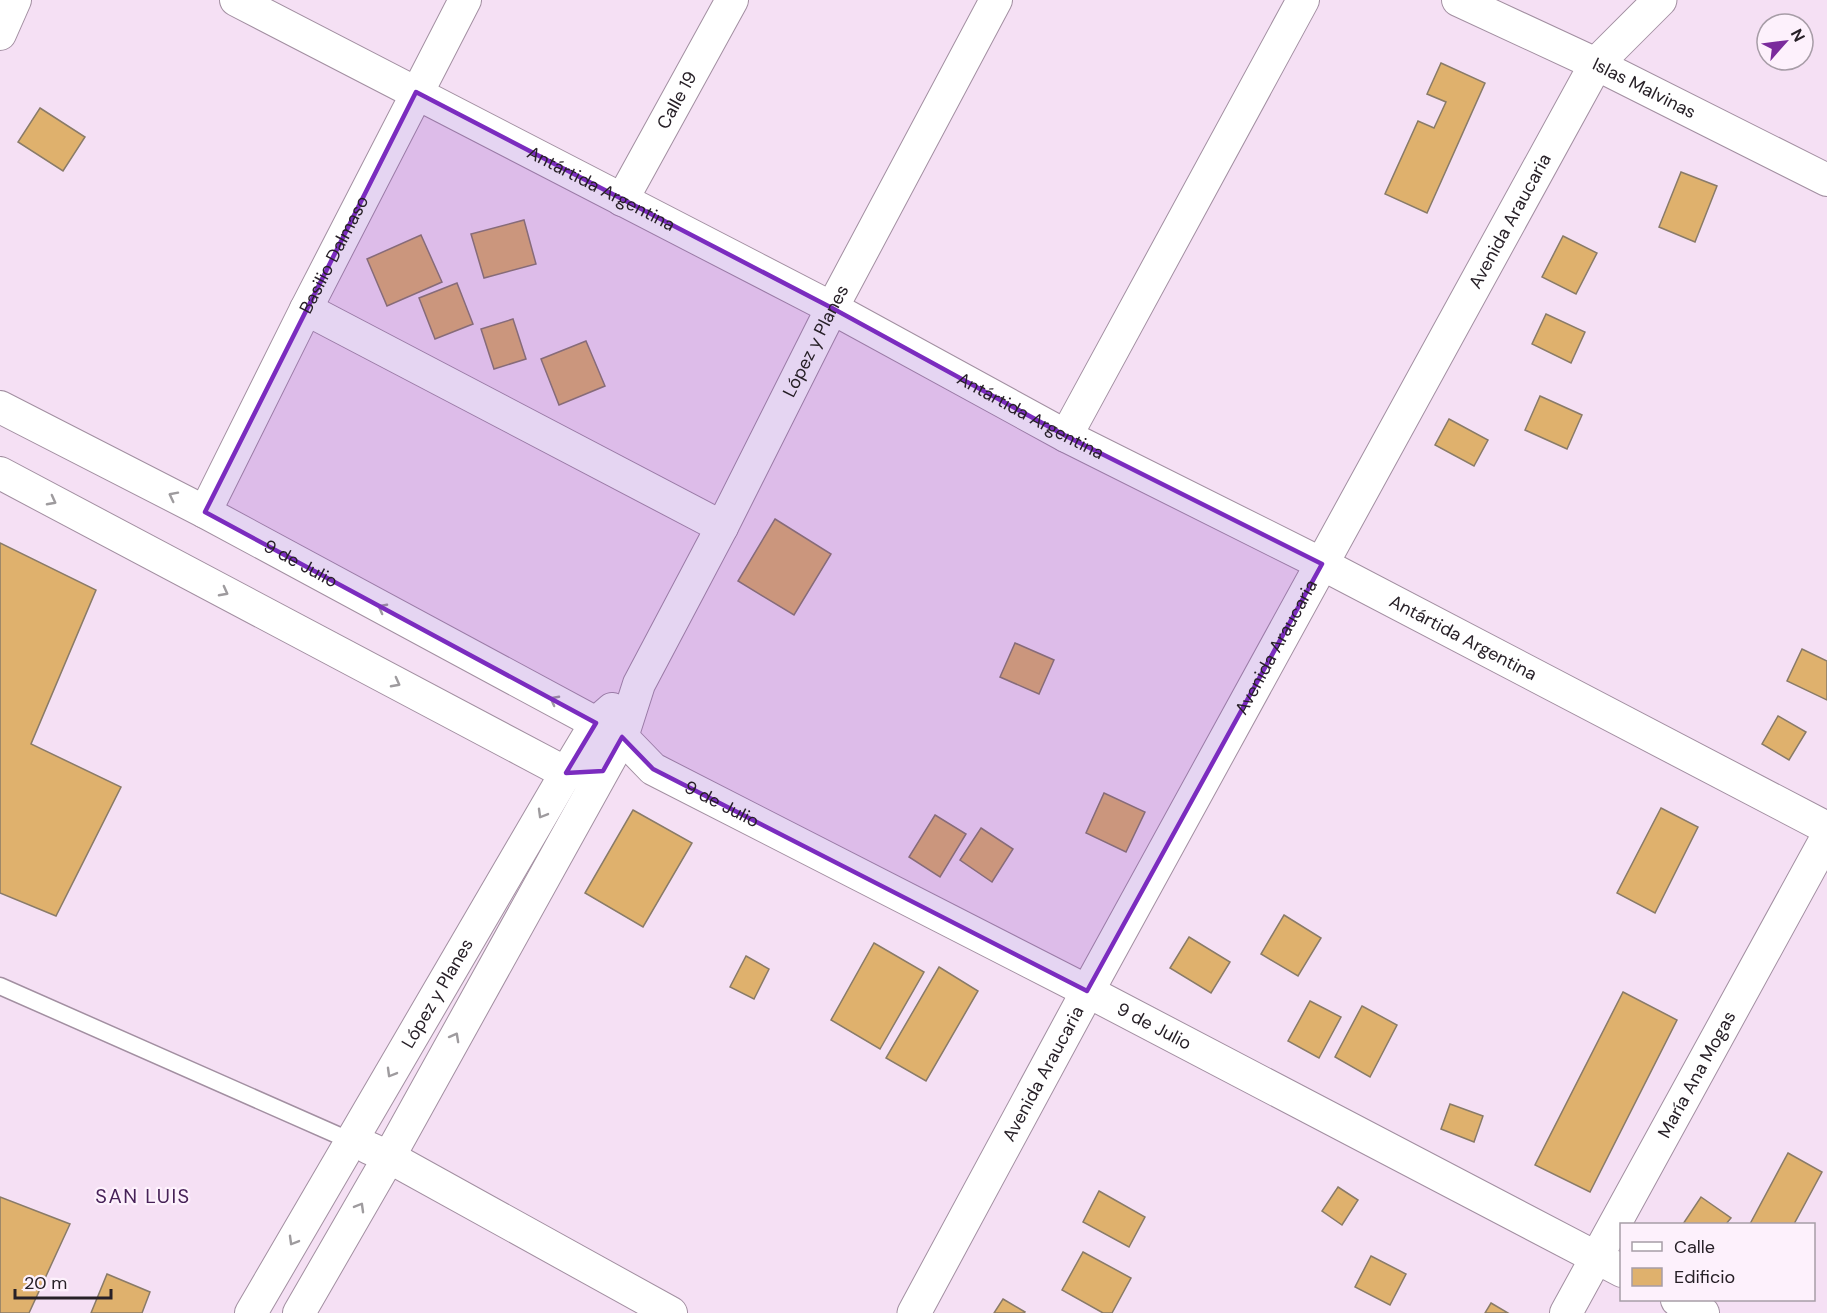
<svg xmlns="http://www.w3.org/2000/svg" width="1827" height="1313" font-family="'DM Sans',sans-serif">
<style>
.building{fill:#dfb16d;stroke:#897b68;stroke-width:1.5}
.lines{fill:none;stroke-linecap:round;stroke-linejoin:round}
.service-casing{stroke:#a28fa1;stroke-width:19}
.minor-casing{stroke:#a28fa1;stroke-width:34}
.secondary-casing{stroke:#a28fa1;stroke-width:35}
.service{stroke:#fff;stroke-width:16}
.minor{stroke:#fff;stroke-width:32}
.secondary{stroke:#fff;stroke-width:33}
.oneway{stroke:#9e9b9e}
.marked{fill:#7b2cbf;fill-opacity:0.2;stroke:#7b2cbf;stroke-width:4.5;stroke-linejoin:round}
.labels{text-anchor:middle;stroke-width:4.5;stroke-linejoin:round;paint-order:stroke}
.street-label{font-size:18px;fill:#272027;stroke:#fdf1fc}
.neighbourhood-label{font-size:20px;letter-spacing:1.5px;fill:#462157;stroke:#fdf1fc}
</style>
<rect width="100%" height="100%" fill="#f5e0f4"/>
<g class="building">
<path d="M 1441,63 L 1485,83 L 1427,213 L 1385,194 L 1418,121 L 1434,128 L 1446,102 L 1427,94 Z"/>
<path d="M 40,108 L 85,137 L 63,171 L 18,142 Z"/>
<path d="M 1681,172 L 1717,186 L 1695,242 L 1659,227 Z"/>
<path d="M 524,220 L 536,264 L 484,278 L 471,234 Z"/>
<path d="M 421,235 L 442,282 L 387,306 L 367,259 Z"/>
<path d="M 1563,236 L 1597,253 L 1576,294 L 1542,277 Z"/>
<path d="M 457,283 L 473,324 L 435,339 L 419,298 Z"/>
<path d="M 1546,314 L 1585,332 L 1571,363 L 1532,344 Z"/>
<path d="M 513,319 L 526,359 L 494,369 L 481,329 Z"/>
<path d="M 586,341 L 605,386 L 559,405 L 541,359 Z"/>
<path d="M 1540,396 L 1582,415 L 1567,449 L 1525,430 Z"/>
<path d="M 1449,419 L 1488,440 L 1474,466 L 1435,445 Z"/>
<path d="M 775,519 L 831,554 L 794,615 L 738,581 Z"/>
<path d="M 0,543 L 96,590 L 31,744 L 121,787 L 56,916 L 0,893 Z"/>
<path d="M 1015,643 L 1054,660 L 1039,694 L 1000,677 Z"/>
<path d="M 1802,649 L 1827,661 L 1827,700 L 1787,681 Z"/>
<path d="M 1778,716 L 1806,732 L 1789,760 L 1762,744 Z"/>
<path d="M 1104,793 L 1145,812 L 1126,852 L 1086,833 Z"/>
<path d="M 1661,808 L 1698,827 L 1655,913 L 1617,893 Z"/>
<path d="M 633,810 L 692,843 L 643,927 L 585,893 Z"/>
<path d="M 935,815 L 966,834 L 940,877 L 909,857 Z"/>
<path d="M 981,828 L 1013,849 L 992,882 L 960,860 Z"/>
<path d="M 1284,915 L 1321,938 L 1298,976 L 1261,954 Z"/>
<path d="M 1189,937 L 1230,962 L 1211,993 L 1170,968 Z"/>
<path d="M 874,943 L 924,972 L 880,1049 L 831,1020 Z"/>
<path d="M 746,956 L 769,969 L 754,999 L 730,987 Z"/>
<path d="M 939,967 L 978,991 L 926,1081 L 886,1058 Z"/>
<path d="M 1623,992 L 1677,1020 L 1590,1192 L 1535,1165 Z"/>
<path d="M 1310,1001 L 1341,1017 L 1319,1058 L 1288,1041 Z"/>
<path d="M 1362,1006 L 1397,1025 L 1370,1077 L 1335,1057 Z"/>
<path d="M 1450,1104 L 1483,1116 L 1474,1142 L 1441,1129 Z"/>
<path d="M 1788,1153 L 1822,1172 L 1794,1224 L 1750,1224 Z"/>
<path d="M 1338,1187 L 1358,1200 L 1342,1225 L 1322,1211 Z"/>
<path d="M 1099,1191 L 1145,1217 L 1129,1247 L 1083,1222 Z"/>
<path d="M 0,1197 L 70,1224 L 29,1313 L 0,1313 Z"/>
<path d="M 1701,1197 L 1731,1218 L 1726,1224 L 1683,1224 Z"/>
<path d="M 1083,1252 L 1131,1278 L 1112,1313 L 1103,1313 L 1062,1290 Z"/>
<path d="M 1371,1256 L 1406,1274 L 1390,1305 L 1355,1287 Z"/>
<path d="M 107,1274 L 150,1292 L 142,1313 L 91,1313 Z"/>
<path d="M 1003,1299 L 1025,1312 L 1024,1313 L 994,1313 Z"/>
<path d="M 1491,1303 L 1508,1313 L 1485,1313 Z"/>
</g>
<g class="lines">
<defs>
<path id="service" d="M 0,986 L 351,1141"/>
<g id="minor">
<path id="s1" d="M 236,0 L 832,308 L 1066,436 L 1322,564 L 1827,828"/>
<path id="s2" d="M 1458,0 L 1596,64 L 1827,180"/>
<path d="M 0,34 L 15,0"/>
<path id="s3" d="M 622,200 L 732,0"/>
<path d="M 306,309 L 722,527"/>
<path id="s4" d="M 0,407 L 205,512 L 622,737 L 653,769 L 1087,991 L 1622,1271"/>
<path d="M 1066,436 L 1303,0"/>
<path d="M 0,473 L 566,773 L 588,772"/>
<path id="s5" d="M 205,512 L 306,309 L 465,0"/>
<path d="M 369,1148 L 389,1157 L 671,1313"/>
<path d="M 1677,1300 L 1703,1313"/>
<path id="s6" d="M 251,1313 L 566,773 L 596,723 L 612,709"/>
<path id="s7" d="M 299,1313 L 389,1157 L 622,737 L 639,684 L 722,527 L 832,308 L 996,0"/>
<path id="s8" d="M 1566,1313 L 1827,837"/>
</g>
<g id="secondary">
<path id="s9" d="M 914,1313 L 1098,972 L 1596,64 L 1660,0"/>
</g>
</defs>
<use href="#service" class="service-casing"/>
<use href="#minor" class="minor-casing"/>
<use href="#secondary" class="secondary-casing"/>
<use href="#service" class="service"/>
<use href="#minor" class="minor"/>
<use href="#secondary" class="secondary"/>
</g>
<defs><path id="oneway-chevron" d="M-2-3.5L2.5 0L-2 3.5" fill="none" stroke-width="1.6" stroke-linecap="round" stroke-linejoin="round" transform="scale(1.5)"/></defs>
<g class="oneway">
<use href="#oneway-chevron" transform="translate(173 496) rotate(-153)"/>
<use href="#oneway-chevron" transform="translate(52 501) rotate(28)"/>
<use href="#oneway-chevron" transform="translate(224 592) rotate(28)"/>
<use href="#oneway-chevron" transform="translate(382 608) rotate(-152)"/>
<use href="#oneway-chevron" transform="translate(396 683) rotate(28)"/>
<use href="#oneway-chevron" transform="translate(554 700) rotate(-152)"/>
<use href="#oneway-chevron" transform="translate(542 814) rotate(120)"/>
<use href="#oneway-chevron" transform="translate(455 1037) rotate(-61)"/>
<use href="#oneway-chevron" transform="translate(391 1073) rotate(120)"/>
<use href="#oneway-chevron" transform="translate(360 1207) rotate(-60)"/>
<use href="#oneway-chevron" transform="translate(293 1241) rotate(120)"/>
</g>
<path class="marked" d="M 416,92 L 832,308 L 1066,436 L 1322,564 L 1087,991 L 653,769 L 622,737 L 603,771 L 566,773 L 596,723 L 205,512 Z"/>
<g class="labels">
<g class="street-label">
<text dy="6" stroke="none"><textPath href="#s2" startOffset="206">Islas Malvinas</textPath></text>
<text dy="6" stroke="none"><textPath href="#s3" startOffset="114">Calle 19</textPath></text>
<text dy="6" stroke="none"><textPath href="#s1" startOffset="411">Antártida Argentina</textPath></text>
<text dy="6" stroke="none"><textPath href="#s9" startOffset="1244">Avenida Araucaria</textPath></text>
<text dy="6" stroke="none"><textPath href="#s5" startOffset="288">Basilio Dalmaso</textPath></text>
<text dy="6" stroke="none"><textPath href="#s7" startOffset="1102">López y Planes</textPath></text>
<text dy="6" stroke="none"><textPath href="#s1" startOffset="897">Antártida Argentina</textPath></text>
<text dy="6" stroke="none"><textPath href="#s4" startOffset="339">9 de Julio</textPath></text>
<text dy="6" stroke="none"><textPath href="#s1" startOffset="1383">Antártida Argentina</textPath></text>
<text dy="6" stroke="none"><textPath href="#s9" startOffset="758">Avenida Araucaria</textPath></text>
<text dy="6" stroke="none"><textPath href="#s4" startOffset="826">9 de Julio</textPath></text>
<text dy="6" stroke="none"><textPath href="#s6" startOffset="370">López y Planes</textPath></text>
<text dy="6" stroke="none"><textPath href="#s4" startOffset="1312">9 de Julio</textPath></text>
<text dy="6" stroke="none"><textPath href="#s9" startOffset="272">Avenida Araucaria</textPath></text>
<text dy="6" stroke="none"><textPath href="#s8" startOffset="272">María Ana Mogas</textPath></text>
</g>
<g class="neighbourhood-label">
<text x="143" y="1203">SAN LUIS</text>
</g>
</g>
<rect x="1620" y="1223" width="195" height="78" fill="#fdf1fc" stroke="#a79da7" stroke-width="1.5"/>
<rect x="1632" y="1242" width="30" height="9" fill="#ffffff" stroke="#a79da7" stroke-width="1.5"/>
<text x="1674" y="1253" font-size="18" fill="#272027">Calle</text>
<rect x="1632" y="1268" width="30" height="18" fill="#dfb16d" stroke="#a79da7" stroke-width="1.5"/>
<text x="1674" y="1283" font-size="18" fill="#272027">Edificio</text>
<g transform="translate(1785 42) rotate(62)"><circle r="28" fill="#fdf1fc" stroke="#a79da7" stroke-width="1.5"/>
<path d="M0-4.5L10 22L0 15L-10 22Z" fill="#7a2b9c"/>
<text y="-9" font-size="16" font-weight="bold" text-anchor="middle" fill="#272027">N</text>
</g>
<path d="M15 1289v9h96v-9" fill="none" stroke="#272027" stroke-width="3"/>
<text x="24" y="1289" font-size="18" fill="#272027" stroke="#fdf1fc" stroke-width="4.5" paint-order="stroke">20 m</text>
</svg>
